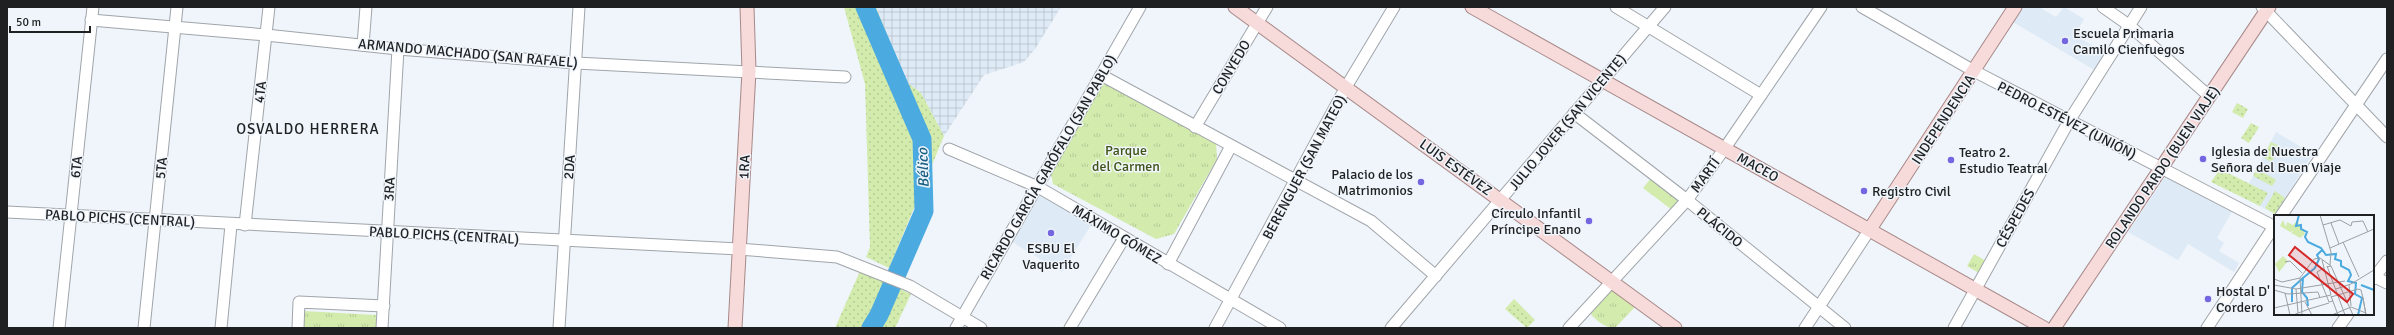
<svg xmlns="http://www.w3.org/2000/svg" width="2394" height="335" font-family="Signika,sans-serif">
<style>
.built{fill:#deeaf5}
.industrial{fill:url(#industrial-grid)}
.grass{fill:url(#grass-dots)}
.park{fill:url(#park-tufts)}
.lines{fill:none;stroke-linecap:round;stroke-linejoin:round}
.river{stroke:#4baadf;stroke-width:19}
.minor-casing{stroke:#a0a5aa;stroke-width:13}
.major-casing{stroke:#a88989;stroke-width:15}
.minor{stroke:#fff;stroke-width:11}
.major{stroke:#f7dada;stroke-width:13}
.poi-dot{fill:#7366e0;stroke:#eff5fb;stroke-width:1.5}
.labels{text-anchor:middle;stroke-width:3;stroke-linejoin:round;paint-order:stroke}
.poi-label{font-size:14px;fill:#1e2022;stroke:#eff5fb;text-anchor:start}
.street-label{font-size:14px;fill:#1e2022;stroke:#eff5fb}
.park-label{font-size:14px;fill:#405417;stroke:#eff5fb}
.neighbourhood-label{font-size:15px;letter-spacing:1px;fill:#1e2022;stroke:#eff5fb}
.water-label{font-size:15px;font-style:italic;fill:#185f83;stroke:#eff5fb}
.inset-river{fill:none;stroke:#4baadf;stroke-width:2}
.inset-road{fill:none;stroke:#9ba0a4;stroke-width:1}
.view{fill:#d62828;fill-opacity:0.15;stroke:#d62828;stroke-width:2}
.inset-edge{fill:none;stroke:#1e2022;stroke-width:2}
</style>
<defs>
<pattern id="industrial-grid" width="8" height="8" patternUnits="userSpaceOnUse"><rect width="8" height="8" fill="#deeaf5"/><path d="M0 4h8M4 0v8" fill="none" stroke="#bec8d2"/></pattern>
<pattern id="grass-dots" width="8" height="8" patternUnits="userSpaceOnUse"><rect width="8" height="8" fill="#d3ecad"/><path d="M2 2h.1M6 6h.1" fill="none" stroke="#b5ca95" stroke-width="1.8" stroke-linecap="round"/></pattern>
<pattern id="park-tufts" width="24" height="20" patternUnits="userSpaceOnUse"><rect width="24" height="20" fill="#d3ecad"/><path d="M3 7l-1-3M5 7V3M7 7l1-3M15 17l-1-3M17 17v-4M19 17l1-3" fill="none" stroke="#b5ca95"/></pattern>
</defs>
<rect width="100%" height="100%" fill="#eff5fb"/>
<g class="built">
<path d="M 2022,7 L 2039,7 L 2056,17 L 2064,7 L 2084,19 L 2075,35 L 2107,54 L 2096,71 L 2013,22 Z"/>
<path d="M 2276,132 L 2313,154 L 2275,214 L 2242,197 Z"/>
<path d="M 2165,177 L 2233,210 L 2217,238 L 2224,243 L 2219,251 L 2239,263 L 2234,272 L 2188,244 L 2178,260 L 2128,232 Z"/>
<path d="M 1040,195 L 1091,225 L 1062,272 L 1012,242 Z"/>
</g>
<path class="industrial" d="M 876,7 L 1061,7 L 1035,49 L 1024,62 L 984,75 L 944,136 L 921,93 L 905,81 Z"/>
<g class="grass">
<path d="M 844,7 L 876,7 L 905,81 L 921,93 L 944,136 L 889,268 L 866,257 L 870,247 L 865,84 Z"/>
<path d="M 2237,103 L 2248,109 L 2243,118 L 2232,112 Z"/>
<path d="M 2251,123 L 2259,127 L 2249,143 L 2241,138 Z"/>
<path d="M 2271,142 L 2281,147 L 2271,162 L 2263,157 Z"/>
<path d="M 2220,169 L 2268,193 L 2260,206 L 2211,182 Z"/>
<path d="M 2257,169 L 2276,180 L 2272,186 L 2253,176 Z"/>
<path d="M 2275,191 L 2285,198 L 2275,214 L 2265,208 Z"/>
<path d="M 860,271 L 911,294 L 895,328 L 835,328 Z"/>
<path d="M 1514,299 L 1535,320 L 1527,328 L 1505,309 Z"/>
</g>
<g class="park">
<path d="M 1110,82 L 1216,143 L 1217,159 L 1174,234 L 1156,239 L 1053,184 L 1051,174 L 1101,85 Z"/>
<path d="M 1652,177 L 1680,199 L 1672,210 L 1643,188 Z"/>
<path d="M 1974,254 L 1986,261 L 1979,273 L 1967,266 Z"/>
<path d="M 1614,286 L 1633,300 L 1634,308 L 1615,328 C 1604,328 1595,319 1589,312 Z"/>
<path d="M 304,311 L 376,315 L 376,328 L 304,328 Z"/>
</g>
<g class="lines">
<path class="river" d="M 865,7 L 922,139 L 924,211 L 879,315 L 871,328"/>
<defs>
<g id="minor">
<path d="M 1616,7 L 1761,95"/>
<path d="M 1862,7 L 1974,71 L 2275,227"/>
<path d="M 2103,7 L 2130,26 L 2209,96"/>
<path d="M 2262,7 L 2387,137"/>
<path d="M 91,20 L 266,35 L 398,49 L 576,63 L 845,77"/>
<path d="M 363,45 L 366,7"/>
<path d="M 1101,75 L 1371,221 L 1436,276"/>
<path d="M 1574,113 L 1687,200 L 1845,328"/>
<path d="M 1195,127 L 1267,7"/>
<path d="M 949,149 L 1038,187 L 1280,328"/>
<path d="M 7,212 L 739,249 L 837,257 L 910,286 L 981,328"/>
<path d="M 2281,216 L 2387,59"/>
<path d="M 245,225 L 269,7"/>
<path d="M 1168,264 L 1231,146"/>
<path d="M 2373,276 L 2387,283"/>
<path d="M 2373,279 L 2387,261"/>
<path d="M 59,328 L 93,7"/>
<path d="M 144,328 L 177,7"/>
<path d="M 221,328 L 231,225"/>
<path d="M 298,328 L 299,302 L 384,306"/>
<path d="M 382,328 L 398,49"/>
<path d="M 559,328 L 579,7"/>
<path d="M 956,328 L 1140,7"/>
<path d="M 1070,328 L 1124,238"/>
<path d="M 1215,328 L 1346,87 L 1394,7"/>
<path d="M 1391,328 L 1665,7"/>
<path d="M 1569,328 L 1687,200 L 1725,148 L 1821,7"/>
<path d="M 1805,328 L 1870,229"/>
<path d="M 1954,328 L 2069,121 L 2141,7"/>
<path d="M 2207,328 L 2275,225"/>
<path d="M 2338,328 L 2348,314"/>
</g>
<g id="major">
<path d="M 1235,7 L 1675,328"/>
<path d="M 1472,7 L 2044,328"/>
<path d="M 1870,229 L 2015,7"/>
<path d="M 735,328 L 749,71 L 747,7"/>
<path d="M 2054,328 L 2269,7"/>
</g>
</defs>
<use href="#minor" class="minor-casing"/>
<use href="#major" class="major-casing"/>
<use href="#minor" class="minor"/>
<use href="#major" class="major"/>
</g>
<g class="poi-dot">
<circle cx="2065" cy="41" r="4"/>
<circle cx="2203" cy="159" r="4"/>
<circle cx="1951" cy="160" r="4"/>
<circle cx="1421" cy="182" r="4"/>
<circle cx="1864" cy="191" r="4"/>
<circle cx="1589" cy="221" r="4"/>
<circle cx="1051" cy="233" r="4"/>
<circle cx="2208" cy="299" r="4"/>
</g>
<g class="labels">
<g class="poi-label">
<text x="2073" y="38">Escuela Primaria<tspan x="2073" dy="16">Camilo Cienfuegos</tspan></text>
<text x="2211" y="156">Iglesia de Nuestra<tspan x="2211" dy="16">Señora del Buen Viaje</tspan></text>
<text x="1959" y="157">Teatro 2.<tspan x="1959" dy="16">Estudio Teatral</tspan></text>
<text x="1413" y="179" text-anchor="end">Palacio de los<tspan x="1413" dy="16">Matrimonios</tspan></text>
<text x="1872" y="196">Registro Civil</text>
<text x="1581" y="218" text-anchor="end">Círculo Infantil<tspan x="1581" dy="16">Príncipe Enano</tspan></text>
<text x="1051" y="253" text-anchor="middle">ESBU El<tspan x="1051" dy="16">Vaquerito</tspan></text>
<text x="2216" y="296">Hostal D'<tspan x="2216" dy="16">Cordero</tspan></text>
</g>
<g class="street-label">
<text transform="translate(468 53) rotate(5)" y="5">ARMANDO MACHADO (SAN RAFAEL)</text>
<text transform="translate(1231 67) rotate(-59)" y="5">CONYEDO</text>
<text transform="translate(260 92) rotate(-84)" y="5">4TA</text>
<text transform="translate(1943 119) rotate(-57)" y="5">INDEPENDENCIA</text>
<text transform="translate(2067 120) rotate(27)" y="5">PEDRO ESTÉVEZ (UNIÓN)</text>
<text transform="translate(1567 122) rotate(-50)" y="5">JULIO JOVER (SAN VICENTE)</text>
<text transform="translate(76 167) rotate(-84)" y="5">6TA</text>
<text transform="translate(569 167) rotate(-86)" y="5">2DA</text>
<text transform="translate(744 167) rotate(-87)" y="5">1RA</text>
<text transform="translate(1048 167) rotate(-60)" y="5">RICARDO GARCÍA GARÓFALO (SAN PABLO)</text>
<text transform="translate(1304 167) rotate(-62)" y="5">BERENGUER (SAN MATEO)</text>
<text transform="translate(1456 167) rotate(36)" y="5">LUIS ESTÉVEZ</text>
<text transform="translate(1758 167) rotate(29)" y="5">MACEO</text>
<text transform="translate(2162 167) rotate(-56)" y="5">ROLANDO PARDO (BUEN VIAJE)</text>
<text transform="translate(161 168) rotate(-84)" y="5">5TA</text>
<text transform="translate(1705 175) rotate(-54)" y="5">MARTÍ</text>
<text transform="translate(389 189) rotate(-86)" y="5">3RA</text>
<text transform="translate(120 218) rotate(3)" y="5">PABLO PICHS (CENTRAL)</text>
<text transform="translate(2015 218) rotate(-61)" y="5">CÉSPEDES</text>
<text transform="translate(1720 227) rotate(39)" y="5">PLÁCIDO</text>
<text transform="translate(1117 234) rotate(31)" y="5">MÁXIMO GÓMEZ</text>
<text transform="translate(444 235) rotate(3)" y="5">PABLO PICHS (CENTRAL)</text>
</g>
<g class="park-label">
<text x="1126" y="155">Parque<tspan x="1126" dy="16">del Carmen</tspan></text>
</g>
<g class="neighbourhood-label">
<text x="308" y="134">OSVALDO HERRERA</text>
</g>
<g class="water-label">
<text transform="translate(923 168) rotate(-92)" y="5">Bélico</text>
</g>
</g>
<g transform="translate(2274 215)">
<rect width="100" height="100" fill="#eff5fb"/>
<path d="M 9,5 L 12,12 L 13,7 L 19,10 L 23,6 L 22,9 L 25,7 L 24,11 L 27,11 L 31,19 L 26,23 L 21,20 L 17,18 L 19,16 L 16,17 L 6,11 Z" fill="#d3ecad"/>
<path d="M 9,41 L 14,46 L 5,57 L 1,49 Z" fill="#d3ecad"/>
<path class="inset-river" d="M 25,0 L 22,11 L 27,10 L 27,14 L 33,17 L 31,22 L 34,27 L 47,33 L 52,40 L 62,39 L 61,44 L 67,46 L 67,51 L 75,55 L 77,60 L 74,66 L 82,68 L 81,79 L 88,83 L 84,100M 87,70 L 100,75M 18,87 L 18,73 L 29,63M 34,91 L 33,83 L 28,77 L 29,63 L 41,53 L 45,44 L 43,40 L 48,35"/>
<path class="inset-road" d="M 46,0 L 57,37 L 56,50M 57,8 L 65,29M 49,10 L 66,5 L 77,11 L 78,7 L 89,6 L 94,17M 69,27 L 85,62M 56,33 L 100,14M 48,45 L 57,80M 11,47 L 16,46 L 28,58M 53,51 L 71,100M 57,51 L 79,100M 50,53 L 43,57 L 55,87 L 59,86M 26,63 L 28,100M 0,64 L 8,67 L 26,63 L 40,44 L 46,43 L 57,51 L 53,52M 0,70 L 22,74 L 71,66M 75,70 L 77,91M 22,74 L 24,98M 62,74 L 77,69 L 100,55M 0,75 L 14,79 L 44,77 L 46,83M 11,78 L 16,100M 57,81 L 64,100M 57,82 L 84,74 L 87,75 L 89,83M 31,87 L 38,100M 0,93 L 57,80M 35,94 L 55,88M 19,100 L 35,94M 58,100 L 77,92 L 92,98M 92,100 L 89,83 L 92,100"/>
<path class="view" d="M 21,32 L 79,79 L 73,87 L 15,40 Z"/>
<rect width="100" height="100" class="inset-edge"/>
</g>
<rect width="2394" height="335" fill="none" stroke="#1e2022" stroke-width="16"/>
<path d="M10 26v6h80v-6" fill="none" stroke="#1e2022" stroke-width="2"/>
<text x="16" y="26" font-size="12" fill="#1e2022" stroke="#eff5fb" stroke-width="3" paint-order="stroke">50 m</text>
</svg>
